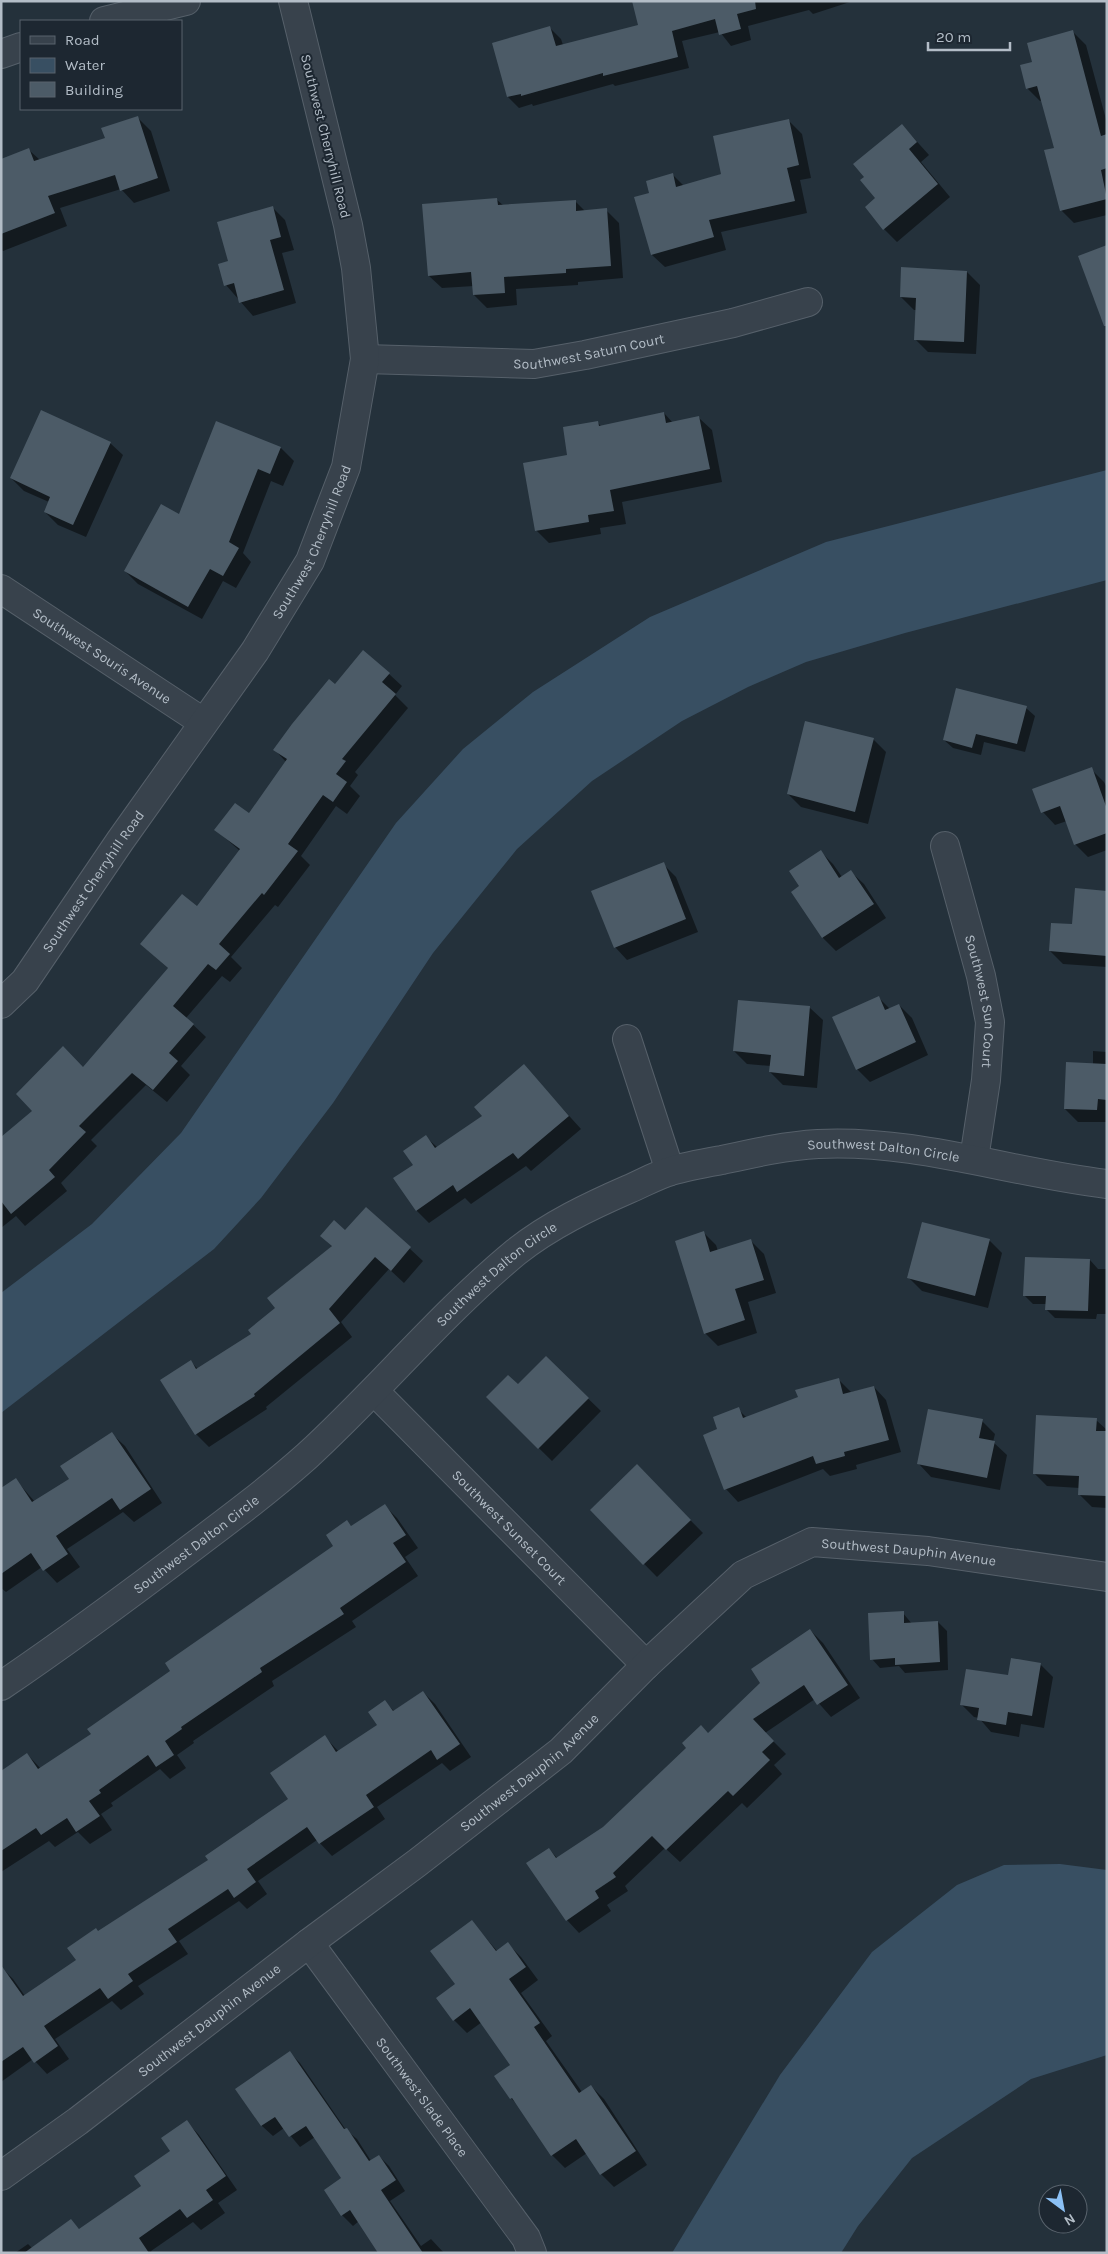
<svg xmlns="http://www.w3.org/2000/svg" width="1108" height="2254" font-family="Karla,sans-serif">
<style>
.water{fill:#384f62}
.shadow{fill:#0007}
.building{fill:#4c5b67}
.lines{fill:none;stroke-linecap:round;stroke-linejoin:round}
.minor-casing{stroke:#56606a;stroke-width:30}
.minor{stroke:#38424c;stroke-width:28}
.labels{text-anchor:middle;stroke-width:4;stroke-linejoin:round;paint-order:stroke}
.street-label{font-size:14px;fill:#b3bdc7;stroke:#1d2731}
</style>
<rect width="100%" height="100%" fill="#24313b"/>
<g class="water">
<path d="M 1107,470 L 1107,580 L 905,633 L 806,662 L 748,687 L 682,721 L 592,781 L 517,849 L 433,953 L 333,1103 L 261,1198 L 214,1249 L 1,1413 L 1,1293 L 92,1224 L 181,1133 L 396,823 L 463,749 L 533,692 L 650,617 L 826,542 Z"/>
<path d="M 1060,1864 L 1107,1870 L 1107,2055 L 1031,2079 L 912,2158 L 858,2226 L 841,2253 L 672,2253 L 780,2075 L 872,1952 L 957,1885 L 1004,1865 Z"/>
</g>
<g class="shadow">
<path d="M 633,1 L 853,1 L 813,14 L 809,10 L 748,26 L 751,40 L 731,46 L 720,32 L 682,41 L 689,68 L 615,86 L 613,84 L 533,106 L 532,104 L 519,108 L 508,97 L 550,28 L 561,39 L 563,45 L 639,26 Z"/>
<path d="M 1073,32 L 1086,45 L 1107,123 L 1107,215 L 1074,223 L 1061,210 L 1056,149 L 1042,100 L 1040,101 L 1027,88 L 1034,63 Z"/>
<path d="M 138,118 L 151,131 L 170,191 L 134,203 L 121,189 L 60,208 L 67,226 L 3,251 L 1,249 L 1,175 L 29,150 L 40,160 L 107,139 Z"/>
<path d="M 789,121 L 802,134 L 811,178 L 800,180 L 807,213 L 721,232 L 726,250 L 665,267 L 652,255 L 651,194 L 672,174 L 684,186 L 722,174 Z"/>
<path d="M 902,125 L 929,155 L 921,162 L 950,197 L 897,242 L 884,229 L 877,199 L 866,177 Z"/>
<path d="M 496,199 L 504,206 L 575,201 L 585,211 L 606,210 L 619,223 L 623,278 L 578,282 L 578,285 L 516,289 L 517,305 L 487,308 L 474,295 L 474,286 L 442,288 L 429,276 Z"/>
<path d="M 272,207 L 285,220 L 294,250 L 282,253 L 296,303 L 253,316 L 226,285 L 230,262 Z"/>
<path d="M 967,272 L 980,285 L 976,354 L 928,352 L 915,339 L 917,310 L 914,310 L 901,297 Z"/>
<path d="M 664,413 L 673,423 L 699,418 L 712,430 L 722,482 L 622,502 L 626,524 L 600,528 L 601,534 L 549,543 L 536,530 L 569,456 L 597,422 L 602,427 Z"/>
<path d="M 217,423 L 281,448 L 294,461 L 283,486 L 271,481 L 243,553 L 251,562 L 236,588 L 223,581 L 202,619 L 138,584 L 125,571 L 180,516 Z"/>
<path d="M 110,443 L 123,455 L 86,537 L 58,525 L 45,512 L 49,502 L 24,491 L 11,478 Z"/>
<path d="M 389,674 L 402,686 L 395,695 L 408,708 L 355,772 L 358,775 L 350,786 L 360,796 L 347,814 L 336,806 L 301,856 L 310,865 L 278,907 L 275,905 L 231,957 L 242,968 L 230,982 L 222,976 L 186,1018 L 206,1037 L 181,1066 L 190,1075 L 167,1102 L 146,1085 L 91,1140 L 97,1146 L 61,1183 L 67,1191 L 25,1226 L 16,1216 L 1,1228 L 1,1138 L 84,1068 L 169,969 L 141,944 L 197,908 L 240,851 L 216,830 L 249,815 L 286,762 L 275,750 L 335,686 Z"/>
<path d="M 1026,708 L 1035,716 L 1025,752 L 984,742 L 981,755 L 953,748 L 944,740 Z"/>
<path d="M 873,739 L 886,752 L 868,824 L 801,807 L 788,794 Z"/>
<path d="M 1091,769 L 1104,782 L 1107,788 L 1107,850 L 1088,857 L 1075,844 L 1067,821 L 1055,825 L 1043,812 L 1034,789 Z"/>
<path d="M 820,851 L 833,864 L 842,877 L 851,872 L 864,884 L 886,918 L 836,951 L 823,938 L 792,892 L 801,886 Z"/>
<path d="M 663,864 L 676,877 L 698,932 L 627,960 L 615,947 Z"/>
<path d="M 1107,892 L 1107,967 L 1063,964 L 1050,951 Z"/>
<path d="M 879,998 L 890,1009 L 899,1005 L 912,1018 L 928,1055 L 870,1082 L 857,1069 Z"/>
<path d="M 810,1008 L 823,1020 L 817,1088 L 783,1085 L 770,1072 L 771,1066 L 747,1064 L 734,1051 Z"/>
<path d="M 1093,1051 L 1107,1052 L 1107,1122 L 1078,1122 L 1065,1109 L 1093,1064 Z"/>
<path d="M 524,1066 L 581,1129 L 531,1171 L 526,1166 L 471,1204 L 465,1198 L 429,1223 L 416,1210 L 415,1165 L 426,1137 L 438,1148 L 484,1116 Z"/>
<path d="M 366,1208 L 423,1261 L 404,1283 L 389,1269 L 341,1322 L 352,1337 L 266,1407 L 267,1409 L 209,1447 L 196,1434 L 161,1381 L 191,1362 L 198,1369 L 253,1334 Z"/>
<path d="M 703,1232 L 716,1245 L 718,1251 L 751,1241 L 764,1254 L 776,1293 L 748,1302 L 757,1333 L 718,1346 L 705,1333 Z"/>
<path d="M 989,1240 L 1002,1253 L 988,1308 L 922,1291 L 909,1278 Z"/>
<path d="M 1090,1260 L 1098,1269 L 1107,1269 L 1107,1314 L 1097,1314 L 1096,1319 L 1055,1318 L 1046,1309 L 1047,1304 L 1033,1304 L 1024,1295 Z"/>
<path d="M 546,1358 L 601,1411 L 552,1461 L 487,1397 L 518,1386 Z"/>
<path d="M 838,1379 L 851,1392 L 874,1387 L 886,1400 L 901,1452 L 856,1465 L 857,1469 L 830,1476 L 823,1469 L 738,1502 L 726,1489 L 719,1430 L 738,1409 L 747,1418 L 799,1398 Z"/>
<path d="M 1096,1420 L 1107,1430 L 1107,1508 L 1092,1507 L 1079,1494 L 1080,1488 L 1047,1486 L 1034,1473 Z"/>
<path d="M 982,1421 L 995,1434 L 993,1442 L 1007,1455 L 1000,1490 L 931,1477 L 919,1464 Z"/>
<path d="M 112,1434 L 125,1446 L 162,1503 L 134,1522 L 123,1512 L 67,1549 L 80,1567 L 57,1583 L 42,1567 L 6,1592 L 1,1588 L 1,1490 L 16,1480 L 35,1502 L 71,1480 Z"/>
<path d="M 637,1466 L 703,1533 L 657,1577 L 591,1510 Z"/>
<path d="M 384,1505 L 397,1518 L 418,1548 L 405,1557 L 418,1576 L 352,1621 L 356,1627 L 272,1681 L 274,1686 L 193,1741 L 194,1743 L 177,1755 L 186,1768 L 170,1779 L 160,1769 L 111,1803 L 113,1806 L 101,1814 L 112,1830 L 90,1844 L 78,1832 L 55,1847 L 49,1841 L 1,1872 L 1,1780 L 27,1754 L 41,1769 L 93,1734 L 335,1546 L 347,1522 L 352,1527 Z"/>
<path d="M 903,1613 L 912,1624 L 938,1622 L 947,1631 L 948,1670 L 905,1673 L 899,1666 L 880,1668 L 872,1659 Z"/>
<path d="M 810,1630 L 823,1643 L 860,1698 L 831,1717 L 815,1699 L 765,1733 L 786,1754 L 774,1765 L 782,1774 L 747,1808 L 742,1803 L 680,1862 L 665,1848 L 625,1886 L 628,1891 L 607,1905 L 611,1911 L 579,1933 L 567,1920 L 549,1849 L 558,1859 L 603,1828 L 708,1735 L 762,1683 Z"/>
<path d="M 1040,1664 L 1053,1677 L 1044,1728 L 1021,1724 L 1019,1737 L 991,1732 L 979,1718 L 974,1717 L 961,1704 L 1009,1677 Z"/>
<path d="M 423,1692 L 435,1704 L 471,1757 L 450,1771 L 442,1763 L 377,1807 L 385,1819 L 332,1856 L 317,1840 L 258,1881 L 267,1894 L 247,1909 L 239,1901 L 179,1941 L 188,1954 L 138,1986 L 144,1994 L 121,2010 L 112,2001 L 55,2039 L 69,2059 L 47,2074 L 33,2059 L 1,2082 L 1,1967 L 13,1979 L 25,1996 L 78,1961 L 99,1932 L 210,1860 L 289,1799 L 325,1737 L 339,1752 L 379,1725 L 385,1702 L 394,1711 Z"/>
<path d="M 472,1922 L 498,1952 L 508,1944 L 521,1957 L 538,1980 L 521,1993 L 552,2036 L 546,2041 L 582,2092 L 591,2086 L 604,2099 L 647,2165 L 614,2187 L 601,2174 L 587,2153 L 565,2168 L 552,2155 L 520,2108 L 511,2098 L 512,2065 L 482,2022 L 467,2033 L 454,2020 L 457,1985 Z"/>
<path d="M 290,2053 L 300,2063 L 346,2130 L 357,2139 L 371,2161 L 379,2156 L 389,2166 L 405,2191 L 390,2201 L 421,2246 L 431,2239 L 444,2253 L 380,2253 L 359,2221 L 353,2226 L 342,2215 L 326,2190 L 343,2179 L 315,2137 L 300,2147 L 284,2128 L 273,2136 L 262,2126 L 237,2089 Z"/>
<path d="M 187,2122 L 199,2135 L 237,2190 L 218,2203 L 225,2213 L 201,2230 L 193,2222 L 151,2251 L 152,2253 L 15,2253 L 28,2244 L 32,2248 L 71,2221 L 80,2230 L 142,2186 L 172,2151 Z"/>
</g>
<g class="building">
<path d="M 632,1 L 755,1 L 756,9 L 737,14 L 741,29 L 719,35 L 715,19 L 672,31 L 678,57 L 603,76 L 603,73 L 521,96 L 521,94 L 507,97 L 492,43 L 550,26 L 556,46 L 638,25 Z"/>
<path d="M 1073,30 L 1101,136 L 1107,134 L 1107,168 L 1101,170 L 1107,199 L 1060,211 L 1044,150 L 1054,148 L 1037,86 L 1026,89 L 1020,65 L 1032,62 L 1027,43 Z"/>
<path d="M 138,116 L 158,178 L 120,191 L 115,175 L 48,196 L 55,213 L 1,234 L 1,159 L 29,148 L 34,161 L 105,138 L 101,128 Z"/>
<path d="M 789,119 L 799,165 L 787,168 L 795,201 L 709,220 L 714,237 L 651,255 L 634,197 L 649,193 L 646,181 L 673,173 L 676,187 L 721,174 L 713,136 Z"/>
<path d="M 902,124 L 917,142 L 909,149 L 938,184 L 883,230 L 865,207 L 875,198 L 860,180 L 864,177 L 853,164 Z"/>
<path d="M 497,198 L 498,205 L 576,200 L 576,211 L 607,208 L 611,266 L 566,269 L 566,273 L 504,277 L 505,293 L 473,295 L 471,272 L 428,276 L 422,204 Z"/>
<path d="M 273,206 L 281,237 L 270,240 L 284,290 L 239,303 L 234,283 L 224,286 L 218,264 L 228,261 L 217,222 Z"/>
<path d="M 1107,245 L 1107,326 L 1104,326 L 1078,256 Z"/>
<path d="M 901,267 L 967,271 L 964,342 L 914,340 L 916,298 L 900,297 Z"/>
<path d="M 41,410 L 111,442 L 73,525 L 44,512 L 50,497 L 10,478 Z"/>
<path d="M 664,412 L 666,423 L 699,416 L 710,469 L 610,490 L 614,511 L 588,515 L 589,522 L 535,531 L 523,463 L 567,455 L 563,427 L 598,421 L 599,426 Z"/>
<path d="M 216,421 L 281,447 L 270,474 L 258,469 L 229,542 L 239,548 L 223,576 L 210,569 L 188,607 L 124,571 L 161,504 L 179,514 Z"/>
<path d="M 363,650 L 390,673 L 382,682 L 396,694 L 342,759 L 346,761 L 336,774 L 347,782 L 333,802 L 323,795 L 288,844 L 298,851 L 264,895 L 262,893 L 219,944 L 230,954 L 216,970 L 208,964 L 173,1006 L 194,1024 L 169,1053 L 178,1061 L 153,1090 L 132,1073 L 79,1126 L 86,1132 L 49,1170 L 55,1177 L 11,1214 L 1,1201 L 1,1137 L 32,1111 L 16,1094 L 63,1046 L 83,1067 L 168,968 L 140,944 L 182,894 L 197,906 L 240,849 L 214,830 L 235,803 L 249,813 L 287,759 L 273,750 L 292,724 L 329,679 L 335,684 Z"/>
<path d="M 956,688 L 1027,706 L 1017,744 L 976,734 L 972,748 L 943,740 Z"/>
<path d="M 805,721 L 874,738 L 855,812 L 787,794 Z"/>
<path d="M 1092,767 L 1107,809 L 1107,833 L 1074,845 L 1060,806 L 1041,813 L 1032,789 Z"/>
<path d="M 821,850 L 839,878 L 851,870 L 874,904 L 822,938 L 791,892 L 799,886 L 789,871 Z"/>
<path d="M 664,862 L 686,919 L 614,948 L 591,891 Z"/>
<path d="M 1075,888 L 1107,891 L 1107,956 L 1049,951 L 1051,923 L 1072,924 Z"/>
<path d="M 879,996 L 885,1010 L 899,1004 L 916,1042 L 856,1070 L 832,1017 Z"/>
<path d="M 738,1000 L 810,1006 L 804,1076 L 769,1072 L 771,1055 L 733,1051 Z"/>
<path d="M 1066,1062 L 1107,1064 L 1107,1100 L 1098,1099 L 1097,1110 L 1064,1109 Z"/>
<path d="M 524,1064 L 569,1116 L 518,1159 L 513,1153 L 457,1192 L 453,1185 L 416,1211 L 393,1178 L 413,1165 L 403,1151 L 426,1135 L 435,1148 L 482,1116 L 474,1107 Z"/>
<path d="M 366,1207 L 411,1247 L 391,1271 L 375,1257 L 329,1309 L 340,1323 L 254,1394 L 255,1396 L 195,1435 L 160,1380 L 191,1360 L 196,1369 L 251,1334 L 248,1330 L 275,1308 L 267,1298 L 332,1246 L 320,1236 L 334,1220 L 345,1230 Z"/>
<path d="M 922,1222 L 990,1239 L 975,1296 L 907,1278 Z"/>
<path d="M 704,1231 L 710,1252 L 751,1239 L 764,1280 L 735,1289 L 745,1320 L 704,1334 L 675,1241 Z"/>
<path d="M 1025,1257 L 1090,1259 L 1088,1311 L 1045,1310 L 1046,1296 L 1023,1296 Z"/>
<path d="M 546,1356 L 589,1398 L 538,1449 L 486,1397 L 508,1375 L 518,1384 Z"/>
<path d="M 839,1378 L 843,1394 L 874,1386 L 889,1440 L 844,1452 L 845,1456 L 816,1464 L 813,1456 L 724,1490 L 703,1435 L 717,1429 L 713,1417 L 739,1407 L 743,1418 L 798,1397 L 795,1390 Z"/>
<path d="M 928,1409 L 983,1419 L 979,1438 L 995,1441 L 987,1478 L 917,1464 Z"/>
<path d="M 1036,1415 L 1097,1418 L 1096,1431 L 1107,1431 L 1107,1496 L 1078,1495 L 1079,1476 L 1033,1474 Z"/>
<path d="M 112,1432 L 151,1489 L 120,1510 L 112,1498 L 56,1536 L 68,1554 L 43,1571 L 31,1553 L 1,1574 L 1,1488 L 16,1478 L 32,1502 L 69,1479 L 60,1466 Z"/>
<path d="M 637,1464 L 691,1520 L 643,1565 L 590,1510 Z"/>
<path d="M 385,1504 L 406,1535 L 393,1543 L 406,1562 L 340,1608 L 344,1614 L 260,1668 L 262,1672 L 181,1727 L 182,1729 L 165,1741 L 174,1755 L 156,1767 L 148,1755 L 99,1790 L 101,1793 L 89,1801 L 100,1816 L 76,1832 L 67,1818 L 41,1835 L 36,1828 L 1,1851 L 1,1771 L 27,1753 L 38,1769 L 91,1734 L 87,1729 L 170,1671 L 165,1663 L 333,1546 L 326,1535 L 347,1520 L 351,1526 Z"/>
<path d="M 904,1611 L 904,1623 L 938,1621 L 940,1662 L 895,1665 L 895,1658 L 870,1660 L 868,1613 Z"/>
<path d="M 810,1629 L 848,1685 L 817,1705 L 804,1685 L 753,1719 L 774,1741 L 762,1752 L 770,1760 L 733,1796 L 728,1791 L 666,1850 L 652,1836 L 613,1873 L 616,1877 L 595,1891 L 599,1898 L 566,1921 L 526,1863 L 549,1848 L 556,1858 L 603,1827 L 686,1748 L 682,1743 L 701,1725 L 708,1733 L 760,1683 L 751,1669 Z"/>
<path d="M 1011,1658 L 1041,1663 L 1032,1716 L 1008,1712 L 1006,1725 L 977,1720 L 979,1708 L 960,1705 L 966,1669 L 1008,1675 Z"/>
<path d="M 423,1691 L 460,1744 L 437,1760 L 431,1750 L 366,1795 L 374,1807 L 319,1844 L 307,1827 L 247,1869 L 256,1882 L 234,1898 L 228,1889 L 168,1929 L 177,1942 L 128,1974 L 133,1981 L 108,1999 L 100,1988 L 44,2026 L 58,2046 L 34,2063 L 23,2047 L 1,2062 L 1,1965 L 23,1996 L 76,1960 L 67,1948 L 96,1928 L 98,1931 L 208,1860 L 205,1856 L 288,1799 L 270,1773 L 325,1735 L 336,1752 L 377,1725 L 368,1712 L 385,1700 L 393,1711 Z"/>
<path d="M 472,1920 L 496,1951 L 508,1942 L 526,1967 L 509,1979 L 540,2023 L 534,2027 L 579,2093 L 591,2085 L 636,2151 L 600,2175 L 576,2139 L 551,2156 L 512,2098 L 510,2099 L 494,2076 L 510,2065 L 470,2008 L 453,2021 L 436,1998 L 455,1984 L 430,1951 Z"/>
<path d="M 290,2051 L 344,2129 L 347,2128 L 369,2161 L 379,2155 L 396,2180 L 381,2190 L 423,2253 L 378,2253 L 350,2210 L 341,2216 L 324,2190 L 341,2178 L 306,2126 L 289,2137 L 275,2117 L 261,2126 L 235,2089 Z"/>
<path d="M 187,2120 L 226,2176 L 206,2190 L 213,2200 L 187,2218 L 180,2209 L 139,2238 L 149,2253 L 24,2253 L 71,2219 L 79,2229 L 141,2186 L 134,2176 L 170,2151 L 161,2138 Z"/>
</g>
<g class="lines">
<defs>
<g id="minor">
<path d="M 104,21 L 186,1"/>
<path d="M 1,54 L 21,47"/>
<path id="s1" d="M 365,359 L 534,364 L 585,355 L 733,323 L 808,302"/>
<path id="s2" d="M 1,589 L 203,722"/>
<path id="s3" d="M 945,846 L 981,976 L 990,1022 L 986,1080 L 974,1159"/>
<path id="s4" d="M 1,1004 L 25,981 L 120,841 L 255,651 L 310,561 L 346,467 L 365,359 L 356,268 L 348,225 L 293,1"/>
<path d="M 627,1039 L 670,1171"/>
<path id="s5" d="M 374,1391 L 646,1665"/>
<path id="s6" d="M 1,1686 C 66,1642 128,1596 190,1549 C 230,1519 270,1489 307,1456 C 379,1390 441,1314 516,1252 C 550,1225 590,1206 629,1189 C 643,1183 657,1175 671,1171 C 687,1166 705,1163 722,1160 C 754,1153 785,1146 818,1144 C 916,1139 1011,1173 1107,1184"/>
<path id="s7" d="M 309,1943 L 526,2238 L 532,2253"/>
<path id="s8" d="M 1,2176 L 78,2121 L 309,1943 L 417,1863 L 561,1751 L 646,1665 L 743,1575 L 812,1542 L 928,1551 L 1107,1577"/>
</g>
</defs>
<use href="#minor" class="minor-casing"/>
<use href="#minor" class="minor"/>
</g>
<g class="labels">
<g class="street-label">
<text transform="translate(326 136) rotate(76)" y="5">Southwest Cherryhill Road</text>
<text dy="5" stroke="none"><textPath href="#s1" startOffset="225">Southwest Saturn Court</textPath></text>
<text dy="5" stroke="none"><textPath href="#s4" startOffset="559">Southwest Cherryhill Road</textPath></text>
<text dy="5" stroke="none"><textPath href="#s2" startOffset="121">Southwest Souris Avenue</textPath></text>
<text dy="5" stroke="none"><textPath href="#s4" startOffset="154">Southwest Cherryhill Road</textPath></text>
<text dy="5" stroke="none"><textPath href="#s3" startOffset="160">Southwest Sun Court</textPath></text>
<text dy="5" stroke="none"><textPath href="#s6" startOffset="1066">Southwest Dalton Circle</textPath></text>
<text dy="5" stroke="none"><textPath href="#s6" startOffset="646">Southwest Dalton Circle</textPath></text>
<text dy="5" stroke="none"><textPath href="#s5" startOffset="192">Southwest Sunset Court</textPath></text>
<text dy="5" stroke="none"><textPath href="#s6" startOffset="241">Southwest Dalton Circle</textPath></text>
<text dy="5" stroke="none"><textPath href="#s8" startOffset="1130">Southwest Dauphin Avenue</textPath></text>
<text dy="5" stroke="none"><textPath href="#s8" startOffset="665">Southwest Dauphin Avenue</textPath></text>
<text dy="5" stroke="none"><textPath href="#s8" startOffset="260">Southwest Dauphin Avenue</textPath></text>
<text dy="5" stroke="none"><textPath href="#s7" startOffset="191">Southwest Slade Place</textPath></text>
</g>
</g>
<rect width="1108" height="2254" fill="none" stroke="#b3bdc7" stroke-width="5"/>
<rect x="20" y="20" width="162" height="90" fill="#1d2731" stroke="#59636d"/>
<rect x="30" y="36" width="25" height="8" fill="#38424c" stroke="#59636d"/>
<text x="65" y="45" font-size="15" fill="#b3bdc7">Road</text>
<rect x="30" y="58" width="25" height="15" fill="#384f62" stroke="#59636d"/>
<text x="65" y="70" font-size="15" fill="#b3bdc7">Water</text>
<rect x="30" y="82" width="25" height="15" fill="#4c5b67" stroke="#59636d"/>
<text x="65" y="95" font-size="15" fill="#b3bdc7">Building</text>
<g transform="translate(1063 2209) rotate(148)"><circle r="24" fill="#1d2731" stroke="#59636d"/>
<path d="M0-4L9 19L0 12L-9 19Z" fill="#8bc0f4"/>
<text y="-8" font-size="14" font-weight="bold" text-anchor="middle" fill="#b3bdc7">N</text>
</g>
<path d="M928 42v8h82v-8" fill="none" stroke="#b3bdc7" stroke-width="2.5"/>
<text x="936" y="42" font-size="15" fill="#b3bdc7" stroke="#1d2731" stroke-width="4" paint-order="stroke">20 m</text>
</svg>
